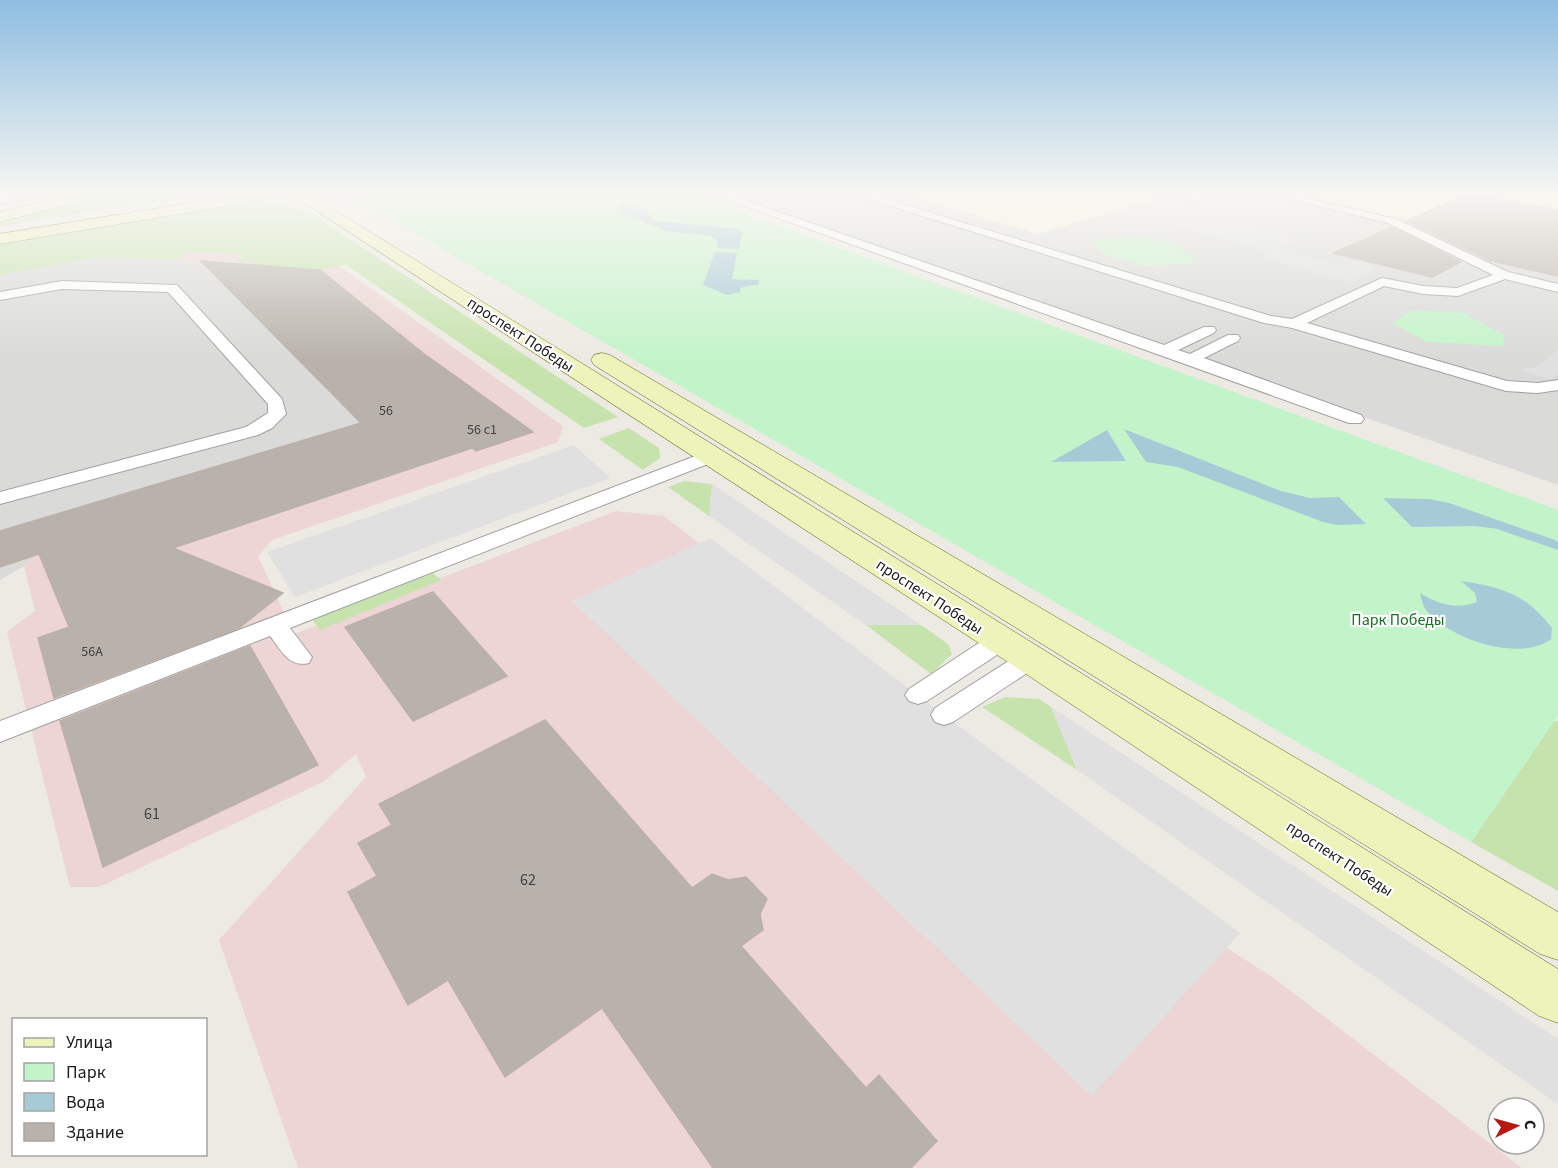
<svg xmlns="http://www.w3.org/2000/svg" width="1558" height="1168" font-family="'Source Sans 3',sans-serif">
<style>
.residential{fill:#dadad9}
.commercial{fill:#ecd5d4}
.education{fill:#fbfcdd}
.grass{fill:#c6e3ad}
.park{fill:#c3f4c9}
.parking{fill:#e0e0e0}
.water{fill:#a7cad7}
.building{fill:#b9b2ac;stroke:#bdb1a7;stroke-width:1.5}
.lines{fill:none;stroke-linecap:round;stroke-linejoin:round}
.lane-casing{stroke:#a0a0a0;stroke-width:2}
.secondary-casing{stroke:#5c680f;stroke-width:1}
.lane{fill:#fff;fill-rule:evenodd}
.secondary{fill:#eef3bb;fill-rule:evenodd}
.labels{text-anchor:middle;stroke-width:4.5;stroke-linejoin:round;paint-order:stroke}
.number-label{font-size:14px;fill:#434240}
.street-label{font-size:16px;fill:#1c1c1c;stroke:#fff}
.park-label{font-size:16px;fill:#157020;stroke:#fff}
.near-number-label{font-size:16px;fill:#434240}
</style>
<rect width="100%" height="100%" fill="#edeae3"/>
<g class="residential">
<path d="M 732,196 L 1298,196 L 1558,252 L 1558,485 Z"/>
<path d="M 178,250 L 176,261 L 220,263 L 272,256 L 435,426 L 53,542 L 24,566 L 0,580 L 0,264 Z"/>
</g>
<g class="commercial">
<path d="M 178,250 L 263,250 L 254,258 L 220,263 L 176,261 Z"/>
<path d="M 337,264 L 563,426 L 558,442 L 272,540 L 258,556 L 294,634 L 616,511 L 664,516 L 1207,935 L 1275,979 L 1522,1168 L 298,1168 L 219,940 L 366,777 L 356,754 L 323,782 L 99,887 L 70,887 L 7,632 L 35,611 L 24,566 L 53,542 L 435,426 L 259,274 Z"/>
</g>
<g class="education">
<path d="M 909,196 L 1165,196 L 1038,234 Z"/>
<path d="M 1298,196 L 1558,196 L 1558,252 L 1402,219 Z"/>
</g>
<g class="grass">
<path d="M 97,196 L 189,196 L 0,226 L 0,221 Z"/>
<path d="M 268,204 L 283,205 L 308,211 L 618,417 L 584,428 L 346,265 L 320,270 L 265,272 L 252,261 L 236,261 L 246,254 L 189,252 L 177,259 L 97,257 L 0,275 L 0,244 L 227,206 Z"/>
<path d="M 629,428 L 659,448 L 660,458 L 643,470 L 599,439 Z"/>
<path d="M 684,481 L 712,484 L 709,516 L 668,487 Z"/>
<path d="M 430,570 L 441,580 L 320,630 L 310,616 Z"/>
<path d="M 866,625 L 921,625 L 948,644 L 952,654 L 931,674 Z"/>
<path d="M 1005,697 L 1039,699 L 1051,707 L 1077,770 L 982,707 Z"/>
<path d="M 1554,721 L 1558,721 L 1558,891 L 1471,842 Z"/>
</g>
<g class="park">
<path d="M 375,196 L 697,196 L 1558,510 L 1558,716 L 1471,842 L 359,201 Z"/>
<path d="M 1143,236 L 1179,246 L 1197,263 L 1145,266 L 1105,255 L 1091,241 Z"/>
<path d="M 1413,310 L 1464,313 L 1504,335 L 1503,346 L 1427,342 L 1392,323 Z"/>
</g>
<g class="parking">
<path d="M 1207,216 L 1239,224 L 1247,222 L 1266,227 L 1261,229 L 1298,239 L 1281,245 L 1284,250 L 1296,254 L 1341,265 L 1353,261 L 1378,267 L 1352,282 L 1262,258 L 1265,255 L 1263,251 L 1254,246 L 1174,225 Z"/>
<path d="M 1558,350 L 1558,374 L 1551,379 L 1520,370 L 1536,367 Z"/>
<path d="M 574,445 L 610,478 L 295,597 L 267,552 Z"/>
<path d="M 712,484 L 921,625 L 866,625 L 709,516 Z"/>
<path d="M 710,538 L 944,715 L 1240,933 L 1092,1096 L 572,601 Z"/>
<path d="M 1051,707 L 1558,1039 L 1558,1104 L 1077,770 Z"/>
</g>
<g class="water">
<path d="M 624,202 L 648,212 L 656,221 L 738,229 L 742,232 L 739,249 L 717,248 L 718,241 L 711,236 L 666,231 L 618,211 Z"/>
<path d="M 715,252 L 737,253 L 732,279 L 758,280 L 759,284 L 740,288 L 741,292 L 727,295 L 703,285 Z"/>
<path d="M 1124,429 L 1281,491 L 1310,498 L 1339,497 L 1366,524 L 1337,525 L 1323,522 L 1178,467 L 1146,462 Z"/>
<path d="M 1107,430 L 1126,461 L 1051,462 Z"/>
<path d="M 1383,498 L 1429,499 L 1449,503 L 1555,540 L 1558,542 L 1558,550 L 1497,529 L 1475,526 L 1412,527 Z"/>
<path d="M 1461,581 C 1502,587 1526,594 1552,628 L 1551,639 C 1520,663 1449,639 1426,610 C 1423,606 1421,598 1420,593 C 1438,604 1456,610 1477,602 L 1475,593 Z"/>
</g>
<g class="building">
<path d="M 1463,196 L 1485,196 L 1558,210 L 1558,276 L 1491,261 L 1406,221 Z"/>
<path d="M 1392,227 L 1461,262 L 1432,277 L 1333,253 Z"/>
<path d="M 201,261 L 320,270 L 423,353 L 533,432 L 476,451 L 472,448 L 173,548 L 283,593 L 239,628 L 54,698 L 38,638 L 69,627 L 39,554 L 0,567 L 0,531 L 361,423 Z"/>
<path d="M 433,592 L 507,676 L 413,721 L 345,627 Z"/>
<path d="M 250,646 L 318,765 L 103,867 L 60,721 Z"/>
<path d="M 545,720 L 692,888 L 712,874 L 728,880 L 746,877 L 767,899 L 760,914 L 763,930 L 741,946 L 866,1088 L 879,1075 L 937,1141 L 911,1168 L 713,1168 L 602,1008 L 505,1077 L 448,980 L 408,1005 L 348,892 L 377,876 L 358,843 L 392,825 L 379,804 Z"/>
</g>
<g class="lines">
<defs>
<g id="lane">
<path d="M 7,196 L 25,196 L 0,204 L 0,198 Z"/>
<path d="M 717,196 L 732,196 L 1164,345 L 1204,327 L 1214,327 L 1216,330 L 1214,333 L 1178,350 L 1190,354 L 1228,335 L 1238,335 L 1240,338 L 1238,341 L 1204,358 L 1361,415 L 1364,419 L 1361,423 L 1349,423 Z"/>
<path d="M 859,196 L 875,196 L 1271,316 L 1292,319 L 1382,278 L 1423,286 L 1457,288 L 1493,275 L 1388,223 L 1278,196 L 1297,196 L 1396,219 L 1508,272 L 1558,284 L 1558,292 L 1505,279 L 1458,296 L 1423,294 L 1384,286 L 1307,323 L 1507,381 L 1538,383 L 1558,380 L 1558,390 L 1538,393 L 1506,391 L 1292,328 L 1264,323 Z"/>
<path d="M 1191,196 L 1206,196 L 1194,202 L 1186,202 L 1186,198 Z"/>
<path d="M 62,281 L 177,285 L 282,399 L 286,414 L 272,428 L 258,435 L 0,504 L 0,492 L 246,427 L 268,413 L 268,404 L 168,292 L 62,289 L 0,300 L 0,292 Z"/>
<path d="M 711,450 L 718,452 L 720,456 L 718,460 L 290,628 L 312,657 L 309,663 C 289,668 281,650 270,636 L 0,742 L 0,721 Z"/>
<path d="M 1000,633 L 1009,635 L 1012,641 L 1009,647 L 927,701 L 918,704 L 909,701 L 905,695 L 909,689 L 991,635 Z"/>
<path d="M 1030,651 L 1039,653 L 1042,659 L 1039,665 L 953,722 L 944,725 L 935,722 L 931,715 L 935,708 L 1021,653 Z"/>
</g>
<g id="secondary">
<path d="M 66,196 L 92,196 L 90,199 L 0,222 L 0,212 Z"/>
<path d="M 233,196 L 269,196 L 262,200 L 0,244 L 0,234 Z"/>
<path d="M 294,196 L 312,196 L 1558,969 L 1558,1023 L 1539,1016 L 1017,668 Z"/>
<path d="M 602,353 L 610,355 L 1558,912 L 1558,960 L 1540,954 L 594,365 L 591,360 L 594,355 Z"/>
</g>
</defs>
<use href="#lane" class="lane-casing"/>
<use href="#secondary" class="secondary-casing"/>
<use href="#lane" class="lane"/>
<use href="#secondary" class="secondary"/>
</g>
<linearGradient id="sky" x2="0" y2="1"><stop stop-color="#8ebde1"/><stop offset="0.54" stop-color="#f7f6f2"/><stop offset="1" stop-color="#f7f6f2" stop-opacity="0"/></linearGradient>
<rect width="1558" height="360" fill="url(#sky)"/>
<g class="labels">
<g class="number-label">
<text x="386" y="415">56</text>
<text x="482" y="434">56 с1</text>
<text x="92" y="656">56А</text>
</g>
<g class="street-label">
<text transform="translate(521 334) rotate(33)" y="6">проспект Победы</text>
<text transform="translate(930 596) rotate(33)" y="6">проспект Победы</text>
<text transform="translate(1340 858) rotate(33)" y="6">проспект Победы</text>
</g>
<g class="park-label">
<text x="1398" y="625">Парк Победы</text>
</g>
<g class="near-number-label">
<text x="152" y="819">61</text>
<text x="528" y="885">62</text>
</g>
</g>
<rect x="12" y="1018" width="195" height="138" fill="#ffffff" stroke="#a4a4a4" stroke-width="1.5"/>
<rect x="24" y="1038" width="30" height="9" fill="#eef3bb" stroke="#a4a4a4" stroke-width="1.5"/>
<text x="66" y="1048" font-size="18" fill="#1c1c1c">Улица</text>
<rect x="24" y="1063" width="30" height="18" fill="#c3f4c9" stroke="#a4a4a4" stroke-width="1.5"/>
<text x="66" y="1078" font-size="18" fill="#1c1c1c">Парк</text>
<rect x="24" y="1093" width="30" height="18" fill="#a7cad7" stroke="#a4a4a4" stroke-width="1.5"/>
<text x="66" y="1108" font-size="18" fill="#1c1c1c">Вода</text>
<rect x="24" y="1123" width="30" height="18" fill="#b9b2ac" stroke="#a4a4a4" stroke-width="1.5"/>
<text x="66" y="1138" font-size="18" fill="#1c1c1c">Здание</text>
<g transform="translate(1516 1126) rotate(85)"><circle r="28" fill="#ffffff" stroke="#a4a4a4" stroke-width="1.5"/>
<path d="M0-4.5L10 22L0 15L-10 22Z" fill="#b61812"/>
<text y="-9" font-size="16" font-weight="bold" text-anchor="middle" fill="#1c1c1c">С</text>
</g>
</svg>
